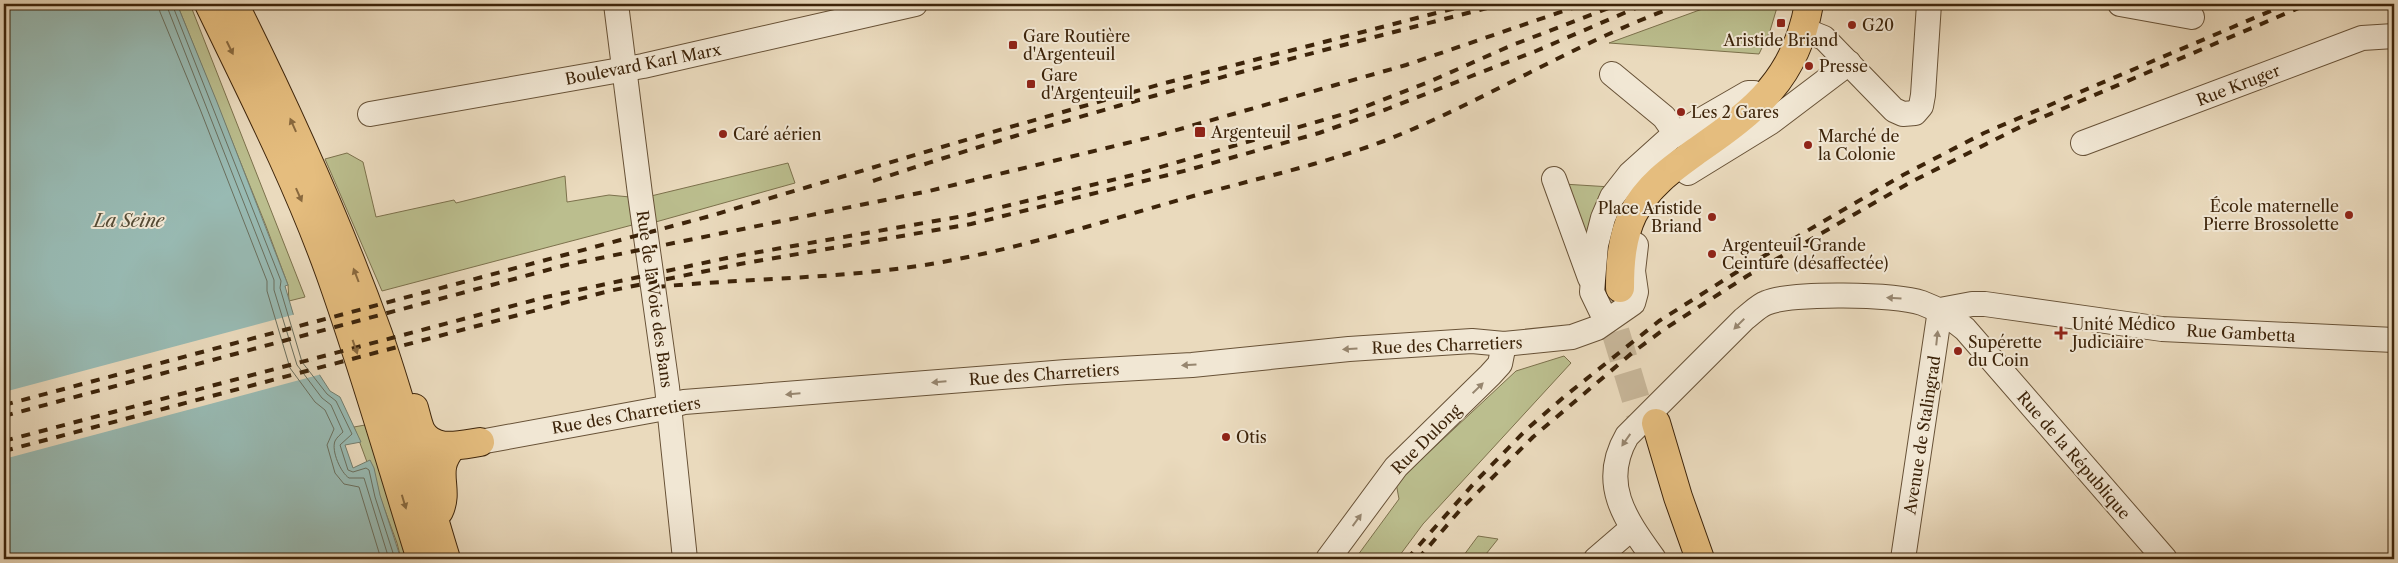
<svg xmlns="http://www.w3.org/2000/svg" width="2398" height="563" font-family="'Libre Caslon Text',serif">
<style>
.green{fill:#bbbe8e;stroke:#7c714c}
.water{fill:#98bab3;stroke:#747e6f}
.pier{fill:#eadabd}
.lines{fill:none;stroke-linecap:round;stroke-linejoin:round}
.shore{stroke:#6a6f5e;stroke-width:1}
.major-tunnel{stroke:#c7b699;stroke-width:28;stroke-dasharray:28 14;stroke-linecap:butt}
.minor-casing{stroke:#685237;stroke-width:26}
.major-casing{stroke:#3d240a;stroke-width:30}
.minor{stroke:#f1e7d4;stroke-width:24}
.major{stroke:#e5bd7e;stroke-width:28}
.rail{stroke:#3d240a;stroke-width:4;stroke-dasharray:9 9;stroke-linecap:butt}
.oneway{fill:#89693e}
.oneway2{fill:#97866f}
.poi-dot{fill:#8f2418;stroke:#f1e7d4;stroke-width:2}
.labels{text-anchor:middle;stroke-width:4;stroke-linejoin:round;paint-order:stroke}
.poi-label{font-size:16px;fill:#3d240a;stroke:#f1e7d4;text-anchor:start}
.street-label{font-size:16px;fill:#3d240a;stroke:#f1e7d4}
.water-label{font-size:18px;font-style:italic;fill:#544a34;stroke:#f1e7d4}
</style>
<rect width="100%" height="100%" fill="#eadabd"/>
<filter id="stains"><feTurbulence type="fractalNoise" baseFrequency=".004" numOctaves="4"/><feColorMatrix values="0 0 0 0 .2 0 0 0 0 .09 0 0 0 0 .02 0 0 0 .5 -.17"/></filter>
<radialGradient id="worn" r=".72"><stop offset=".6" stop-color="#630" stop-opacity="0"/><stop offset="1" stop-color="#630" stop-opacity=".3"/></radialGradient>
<g class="green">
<path d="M 177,4 L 190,4 L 305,297 L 289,301 L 288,285 L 266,226 Z"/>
<path d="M 1716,4 L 1778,4 L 1770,31 L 1759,54 L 1609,43 Z"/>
<path d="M 347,153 L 363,162 L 376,217 L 454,200 L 456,203 L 565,176 L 567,202 L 609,195 L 630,197 L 636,224 L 382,291 L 325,159 Z"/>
<path d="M 788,163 L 795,183 L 652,223 L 651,196 Z"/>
<path d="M 1563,184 L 1611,187 L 1587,244 Z"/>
<path d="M 1564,356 L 1571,363 L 1423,524 L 1397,559 L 1355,559 L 1399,499 L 1396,483 L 1516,371 Z"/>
<path d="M 365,425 L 389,498 L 406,559 L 401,559 L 397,543 L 354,427 Z"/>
<path d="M 1478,536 L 1498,539 L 1482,559 L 1461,559 Z"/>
</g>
<path class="water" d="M 4,4 L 177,4 L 217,102 L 288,285 L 285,286 L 307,361 L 310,360 L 330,391 L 340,397 L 361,442 L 345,445 L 353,468 L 370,460 L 374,468 L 380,495 L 401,559 L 4,559 Z"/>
<path class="pier" d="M 296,314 L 309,358 L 322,374 L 4,459 L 4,392 Z"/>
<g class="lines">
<g class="shore">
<path d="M 158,4 L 160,12 L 200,109 L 267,281 L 267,291 L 290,368 L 315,402 L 325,410 L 334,429 L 327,445 L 335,473 L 344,484 L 359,487 L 381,559"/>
<path d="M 166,4 L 274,280 L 274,290 L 297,365 L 322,398 L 331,405 L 343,432 C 341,434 337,437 335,441 C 331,451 341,473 349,478 L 364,478 L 389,559"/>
<path d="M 172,4 L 281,281 L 280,288 L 302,362 L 327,394 L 336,401 L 352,434 L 340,445 L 348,470 L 353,472 L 366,468 L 369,470 L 375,497 L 395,559"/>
</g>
<path class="major-tunnel" d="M 1611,290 L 1614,327 L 1646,433"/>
<defs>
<g id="minor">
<path d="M 616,4 L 640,194 L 667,387 L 685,559"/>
<path d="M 2120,4 L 2192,17"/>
<path d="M 1804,30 L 1824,38 L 1894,110 L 1903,114 L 1915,113 L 1921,106 L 1923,95 L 1929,4"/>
<path d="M 1612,74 L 1664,117 L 1676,134"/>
<path d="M 370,114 L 643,66 L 915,4"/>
<path d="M 2083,143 L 2362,38 L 2394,36"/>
<path d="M 1688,173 L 1771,122 L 1849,63"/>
<path d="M 1554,179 L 1590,278"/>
<path d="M 1940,310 L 1972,304 L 1985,304 L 2162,329 L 2394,340"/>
<path d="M 1606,321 L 1592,292 L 1596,245 L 1603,218 L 1612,197 L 1630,174 L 1670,138 L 1748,93 L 1754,93 L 1758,98"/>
<path d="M 480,442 L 660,409 L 684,402 L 1066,372 L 1192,365 L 1349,349 L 1472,341 L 1504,344 L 1572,337 L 1597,328 L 1633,303 L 1636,292 L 1633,271 L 1636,245"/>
<path d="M 1328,559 L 1396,467 L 1490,375 L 1500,364 L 1504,344"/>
<path d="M 1596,559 L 1632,528"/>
<path d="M 1654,559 C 1626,520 1599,484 1627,436 L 1744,319 C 1751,314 1758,306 1766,303 C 1791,292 1895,294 1922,303 C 1939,309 1951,318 1965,329 L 2165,559"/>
<path d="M 1903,559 L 1940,310"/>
</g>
<g id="major">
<path d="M 209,4 C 252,93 297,181 330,273 C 364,368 391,464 421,559"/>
<path d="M 234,4 C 288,112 337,220 378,334 C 404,408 423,485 446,559"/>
<path d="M 1620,288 C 1620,262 1622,237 1633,214 C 1648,185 1673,168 1698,150 C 1756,110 1796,78 1809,4"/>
<path d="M 414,408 C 416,415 418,425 421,431 C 433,453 460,445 480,442"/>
<path d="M 1656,423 L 1678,497 L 1700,559"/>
<path d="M 439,511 C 450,488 431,471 452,447"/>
</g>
</defs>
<use href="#minor" class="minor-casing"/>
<use href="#major" class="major-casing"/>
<use href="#minor" class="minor"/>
<use href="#major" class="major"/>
<g class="rail">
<path d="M 873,181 C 1080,112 1292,58 1503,4"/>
<path d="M 656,287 C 738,279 821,279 904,268 C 1003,255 1100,222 1197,195 C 1260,178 1323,164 1384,141 C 1486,101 1579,40 1683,4"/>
<path d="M 4,405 L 710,216 L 989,133 L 1165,83 L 1471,4"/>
<path d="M 4,416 L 566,265 L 929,191 L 1152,137 L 1406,65 L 1584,4"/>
<path d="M 4,441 L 546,297 L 736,256 L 969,215 L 1133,175 L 1351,112 L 1431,81 L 1510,46 L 1619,4"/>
<path d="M 4,451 L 609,291 L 740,264 L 971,224 L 1188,170 L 1319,133 L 1387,109 L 1536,51 L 1645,4"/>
<path d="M 1407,559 L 1476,481 L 1527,429 L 1565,396 L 1659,321 L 1740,270 L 1903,175 L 1984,133 L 2287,4"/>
<path d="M 1418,559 L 1461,509 L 1533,437 L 1632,353 L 1663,330 L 1747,276 L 1909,183 L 2022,126 L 2308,4"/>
</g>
</g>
<defs><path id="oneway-solid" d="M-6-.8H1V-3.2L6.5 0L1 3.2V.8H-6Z" transform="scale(1.25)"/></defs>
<g class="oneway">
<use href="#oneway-solid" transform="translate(230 48) rotate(64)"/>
<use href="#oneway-solid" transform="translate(293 125) rotate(-114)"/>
<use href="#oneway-solid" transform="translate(299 195) rotate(66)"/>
<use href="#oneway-solid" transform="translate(356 275) rotate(-111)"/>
<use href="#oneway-solid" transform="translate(355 347) rotate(71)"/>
<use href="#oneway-solid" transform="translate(404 502) rotate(73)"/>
</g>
<g class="oneway2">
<use href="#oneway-solid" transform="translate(1894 298) rotate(-176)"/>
<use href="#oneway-solid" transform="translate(1739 324) rotate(135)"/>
<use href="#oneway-solid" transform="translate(1937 338) rotate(-84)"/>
<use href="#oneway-solid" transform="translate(1350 349) rotate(176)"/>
<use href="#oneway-solid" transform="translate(1189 365) rotate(176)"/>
<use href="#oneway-solid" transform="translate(939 382) rotate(175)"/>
<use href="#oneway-solid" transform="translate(1478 388) rotate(-44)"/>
<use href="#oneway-solid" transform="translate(793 394) rotate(175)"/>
<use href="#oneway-solid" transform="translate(1626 440) rotate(125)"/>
<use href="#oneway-solid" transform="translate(1357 520) rotate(-54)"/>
</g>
<g class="poi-dot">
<rect x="1776" y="18" width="10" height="10" rx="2.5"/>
<circle cx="1852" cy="25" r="5"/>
<rect x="1008" y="40" width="10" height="10" rx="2.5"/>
<circle cx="1809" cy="66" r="5"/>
<rect x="1026" y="79" width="10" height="10" rx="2.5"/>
<circle cx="1681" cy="112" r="5"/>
<rect x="1194" y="126" width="12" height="12" rx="2.5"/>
<circle cx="723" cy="134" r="5"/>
<circle cx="1808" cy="145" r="5"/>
<circle cx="2349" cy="215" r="5"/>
<circle cx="1712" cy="217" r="5"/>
<circle cx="1712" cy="254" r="5"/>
<path d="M2058.5 325.5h5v5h5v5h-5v5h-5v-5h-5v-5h5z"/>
<circle cx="1958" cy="351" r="5"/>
<circle cx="1226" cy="437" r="5"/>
</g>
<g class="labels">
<g class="poi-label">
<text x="1862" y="31">G20</text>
<text x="1023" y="42">Gare Routière<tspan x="1023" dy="18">d'Argenteuil</tspan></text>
<text x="1781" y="46" text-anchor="middle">Aristide Briand</text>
<text x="1819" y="72">Presse</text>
<text x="1041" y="81">Gare<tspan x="1041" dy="18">d'Argenteuil</tspan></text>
<text x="1691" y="118">Les 2 Gares</text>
<text x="1211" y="138">Argenteuil</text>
<text x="733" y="140">Caré aérien</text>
<text x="1818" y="142">Marché de<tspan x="1818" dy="18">la Colonie</tspan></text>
<text x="2339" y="212" text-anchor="end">École maternelle<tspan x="2339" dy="18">Pierre Brossolette</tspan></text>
<text x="1702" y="214" text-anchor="end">Place Aristide<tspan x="1702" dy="18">Briand</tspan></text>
<text x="1722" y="251">Argenteuil-Grande<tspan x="1722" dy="18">Ceinture (désaffectée)</tspan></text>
<text x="2072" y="330">Unité Médico<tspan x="2072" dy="18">Judiciaire</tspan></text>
<text x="1968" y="348">Supérette<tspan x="1968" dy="18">du Coin</tspan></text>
<text x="1236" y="443">Otis</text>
</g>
<g class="street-label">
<text transform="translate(643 64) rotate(-11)" y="6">Boulevard Karl Marx</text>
<text transform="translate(2238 85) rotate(-21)" y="6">Rue Kruger</text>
<text transform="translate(655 299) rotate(82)" y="6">Rue de la Voie des Bans</text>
<text transform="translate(2241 333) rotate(3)" y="6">Rue Gambetta</text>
<text transform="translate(1447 345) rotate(-2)" y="6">Rue des Charretiers</text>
<text transform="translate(1044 374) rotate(-4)" y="6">Rue des Charretiers</text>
<text transform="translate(626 415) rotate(-10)" y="6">Rue des Charretiers</text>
<text transform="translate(1922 435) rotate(-81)" y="6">Avenue de Stalingrad</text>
<text transform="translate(1426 439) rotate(-45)" y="6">Rue Dulong</text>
<text transform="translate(2074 455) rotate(49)" y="6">Rue de la République</text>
</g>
<g class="water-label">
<text x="129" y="227">La Seine</text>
</g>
</g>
<rect width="2398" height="563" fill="none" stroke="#eadabd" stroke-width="20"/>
<rect x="5" y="5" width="2388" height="553" fill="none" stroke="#3d240a" stroke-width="2.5"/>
<rect x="10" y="10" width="2378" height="543" fill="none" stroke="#3d240a"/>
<rect width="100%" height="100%" filter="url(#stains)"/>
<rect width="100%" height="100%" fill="url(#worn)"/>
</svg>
